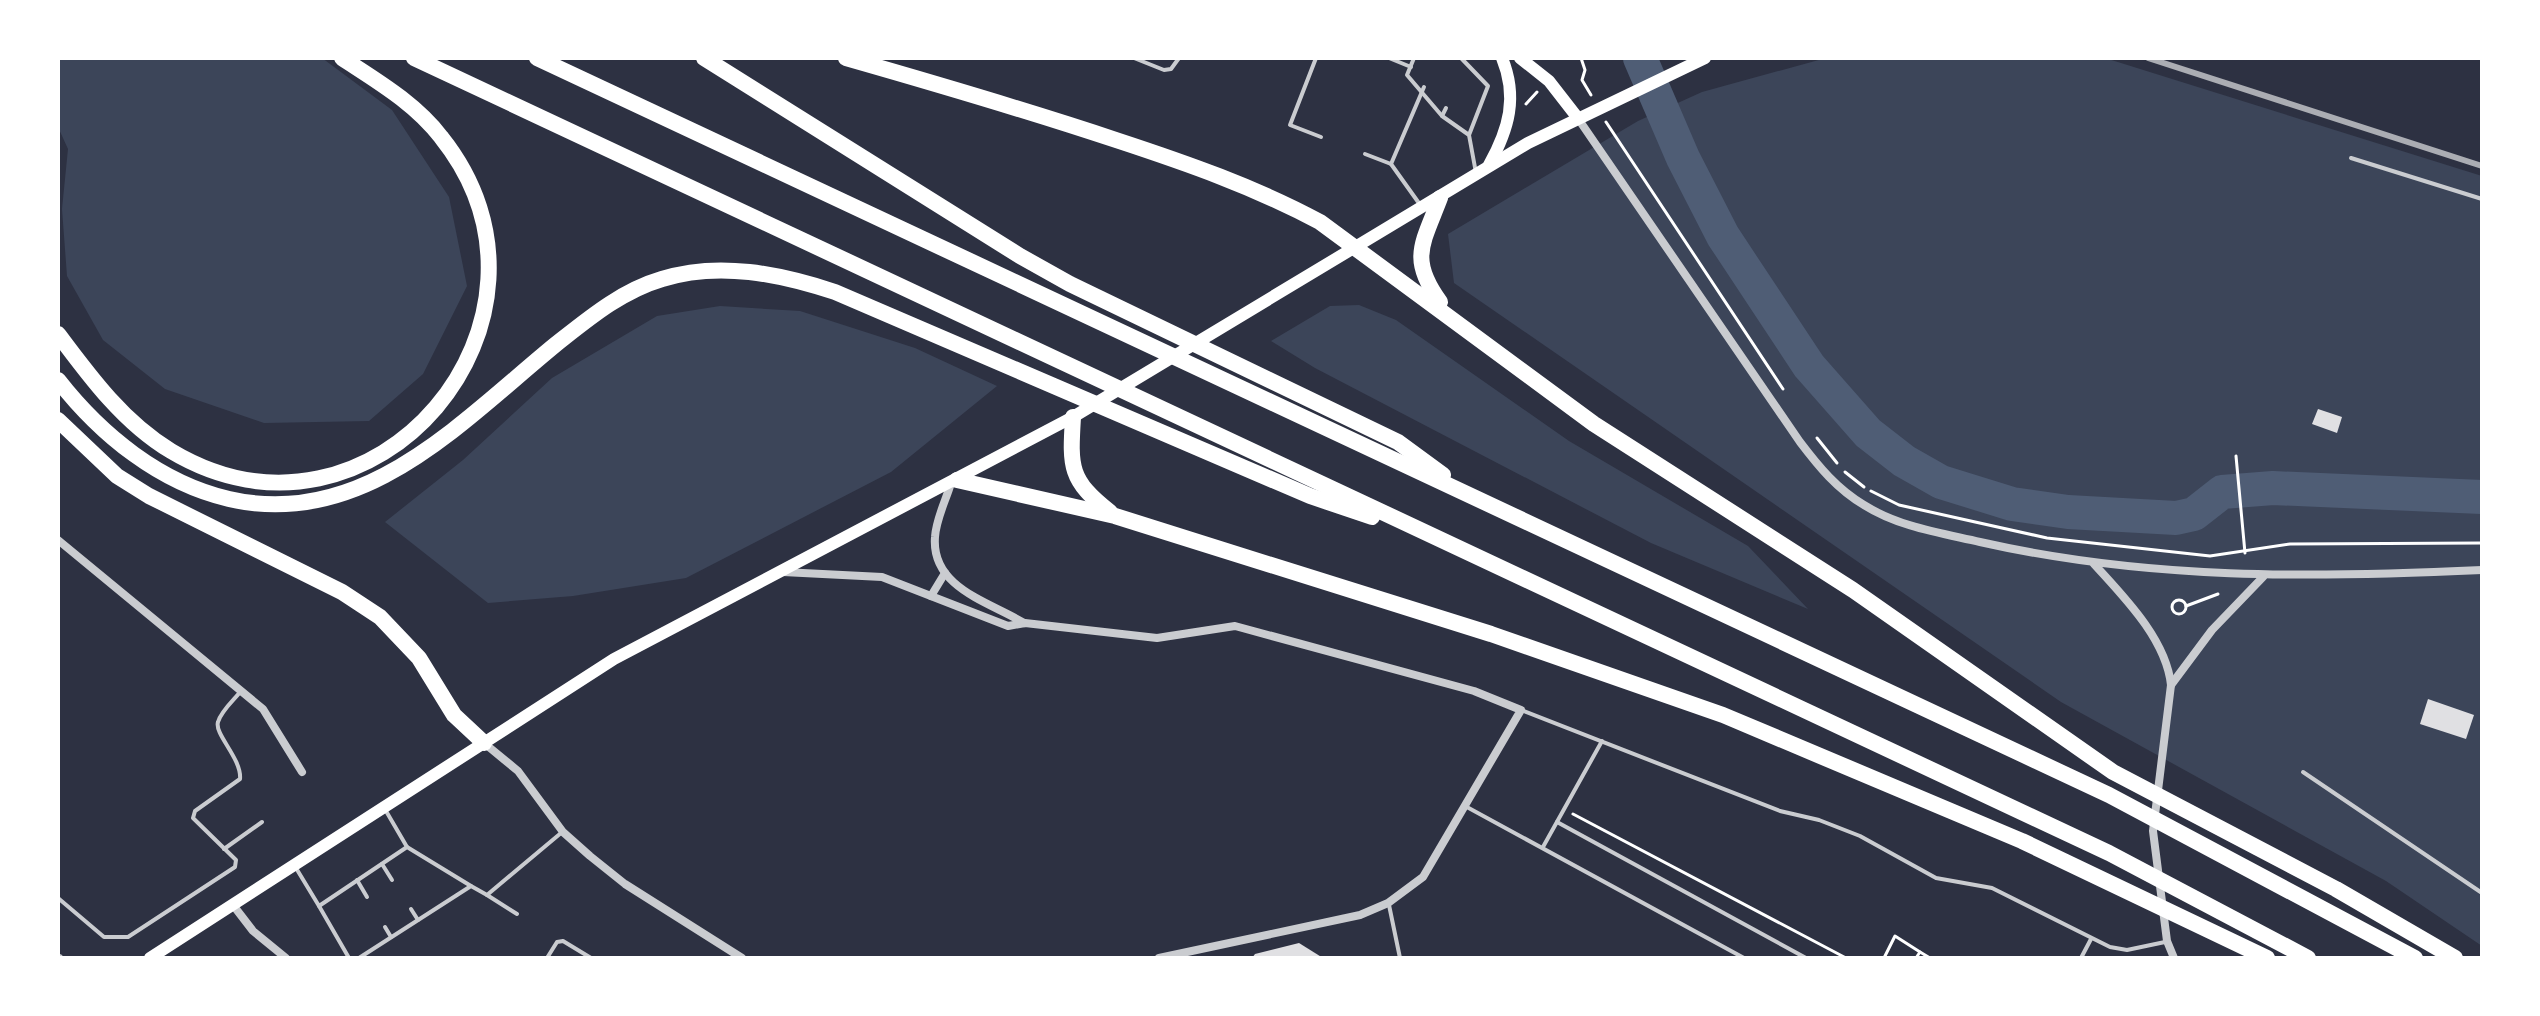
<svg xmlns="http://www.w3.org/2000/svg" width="2540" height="1016" font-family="Overpass,sans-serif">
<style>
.green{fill:#3c4559}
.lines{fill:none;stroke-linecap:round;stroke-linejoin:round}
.river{stroke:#4f5d75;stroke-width:34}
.building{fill:#e0e0e3}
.path{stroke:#fff;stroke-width:3}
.service{stroke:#caccd0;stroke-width:4}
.minor{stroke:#caccd0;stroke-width:8}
.secondary{stroke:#fff;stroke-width:12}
.motorway{stroke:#fff;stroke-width:16}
.rail{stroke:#abadb3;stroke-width:6}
</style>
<rect width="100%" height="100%" fill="#2d3142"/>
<g class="green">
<path d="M 58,58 L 322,58 L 392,110 L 449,197 L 467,286 L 423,374 L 369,421 L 264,423 L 165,389 L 103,340 L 67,276 L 62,209 L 68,149 L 58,127 Z"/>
<path d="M 1826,58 L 2105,58 L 2482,176 L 2482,946 L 2386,881 L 2061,702 L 1454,283 L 1448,234 L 1638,121 L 1702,92 Z"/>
<path d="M 1359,305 L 1396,320 L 1569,441 L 1748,546 L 1808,609 L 1651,543 L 1315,368 L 1271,341 L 1330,306 Z"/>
<path d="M 720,306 L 800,311 L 915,348 L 997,386 L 891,472 L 686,578 L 573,596 L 488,603 L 385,522 L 463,460 L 552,378 L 657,316 Z"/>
</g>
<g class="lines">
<path class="river" d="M 1640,58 L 1683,158 L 1723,236 L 1809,366 L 1868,433 L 1904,461 L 1941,482 L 2012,504 L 2068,512 L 2176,518 L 2194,514 L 2222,492 L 2273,488 L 2482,497"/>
</g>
<g class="building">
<path d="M 2318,409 L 2342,417 L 2337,433 L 2312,424 Z"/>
<path d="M 2428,699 L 2474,715 L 2466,739 L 2420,724 Z"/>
<path d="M 1299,943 L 1323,958 L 1252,958 L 1255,954 Z"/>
</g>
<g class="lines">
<g class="path">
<path d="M 1581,58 L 1585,70 L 1582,80 L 1591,95"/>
<path d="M 1526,104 L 1537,92"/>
<path d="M 1606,122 L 1783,389"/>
<path d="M 1817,438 L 1837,463"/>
<path d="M 2236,456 L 2245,553"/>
<path d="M 1845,472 L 1864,487"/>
<path d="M 1871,491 L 1899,505 L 2047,538 L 2210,556 L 2290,544 L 2482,543"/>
<circle cx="2179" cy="607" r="7"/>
<path d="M 2186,606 L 2218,594"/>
<path d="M 1573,814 L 1846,958"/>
<path d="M 1884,958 L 1895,936 L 1920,952"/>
<path d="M 1916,958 L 1920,952 L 1930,958"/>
</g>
<g class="service">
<path d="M 1134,58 L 1164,70 L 1171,69 L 1179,58"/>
<path d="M 1316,58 L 1290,125 L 1321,137"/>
<path d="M 1389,58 L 1411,67"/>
<path d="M 1414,58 L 1407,75 L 1442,116 L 1469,135 L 1476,173"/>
<path d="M 1461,58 L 1488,86 L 1469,135"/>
<path d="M 1442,116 L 1446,108"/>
<path d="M 1365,154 L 1391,164"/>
<path d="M 2351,158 L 2482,199"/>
<path d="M 1421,206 L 1391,164 L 1424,87"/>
<path d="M 1521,710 L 1780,811 L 1819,820 L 1860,836 L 1936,878 L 1992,888 L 2110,947 L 2127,950 L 2165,942"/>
<path d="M 2303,772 L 2482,893"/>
<path d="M 1465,806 L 1744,958"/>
<path d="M 386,811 L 407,847"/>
<path d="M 1557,822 L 1806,958"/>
<path d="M 1543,847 L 1602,741"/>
<path d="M 224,849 L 262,822"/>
<path d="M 382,864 L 392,880"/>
<path d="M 296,868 L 319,906 L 407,847 L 471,886"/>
<path d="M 357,880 L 367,897"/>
<path d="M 487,895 L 517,914"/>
<path d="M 58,898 L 104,937 L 128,937 L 235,867 L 236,860 L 193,818 L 195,811 L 240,779 C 242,759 214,734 218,722 C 221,711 234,700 241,691"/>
<path d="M 1389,905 L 1400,958"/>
<path d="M 319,906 L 349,958"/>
<path d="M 411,909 L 418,920"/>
<path d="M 385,927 L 391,937"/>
<path d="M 359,958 L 471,886 L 487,895 L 561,833"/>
<path d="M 547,958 L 557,942 L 563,941 L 591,958"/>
<path d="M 2081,958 L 2091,939"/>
</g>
<g class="minor">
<path d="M 1577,117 L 1800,442 C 1819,467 1837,489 1864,505 C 1899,527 1941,533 1980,542 C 2148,580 2311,578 2482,570"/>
<path d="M 951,483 C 946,500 936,519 935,537 C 931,588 990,602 1024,623"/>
<path d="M 58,540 L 263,709 L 302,772"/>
<path d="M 2094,564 C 2124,597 2166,639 2171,685"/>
<path d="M 783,572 L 882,577 L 1008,626 L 1025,623 L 1157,638 L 1235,626 L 1474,691 L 1521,710 L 1423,877 L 1388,903 L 1360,915 L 1159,958"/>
<path d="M 931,596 L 945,573"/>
<path d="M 484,743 L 518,771 L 563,832 L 590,856 L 625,884 L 742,958"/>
<path d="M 233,905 L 253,931 L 286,958"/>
<path d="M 58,958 L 59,958"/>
<path d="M 2174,958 L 2167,941 L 2153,831 L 2171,685 L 2212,630 L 2263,577"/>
</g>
<g class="secondary">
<path d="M 1520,58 L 1549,81 L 1577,117"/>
<path d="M 1489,165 C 1509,129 1518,97 1502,58"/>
<path d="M 150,958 L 614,659 L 1073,417 L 1528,143 L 1705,58"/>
</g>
<g class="motorway">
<path d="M 414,58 L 2109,853 L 2308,958"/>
<path d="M 537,58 L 2109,795 L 2415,958"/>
<path d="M 704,58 L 1020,256 L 1070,284 L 1398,442 L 1443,475"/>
<path d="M 846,58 C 937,84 1026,110 1116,140 C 1186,163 1255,187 1320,222 L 1594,424 L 1853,590 L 2113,772 L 2336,889 L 2455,958"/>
<path d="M 1440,198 C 1422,245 1409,259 1440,302"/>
<path d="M 58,334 C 90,377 124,423 171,451 C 373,572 586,318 441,137 C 415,103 377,81 342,58"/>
<path d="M 58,380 C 101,435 160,483 229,499 C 363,530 461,422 555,345 C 588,319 621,291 662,279 C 719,261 780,274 835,292 L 1310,496 L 1372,517"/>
<path d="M 1073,417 C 1070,467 1069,480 1110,512"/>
<path d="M 58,420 L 117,476 L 149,496 L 342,592 L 380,617 L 419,658 L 454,715 L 484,743"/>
<path d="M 957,480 L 1115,516 L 1491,634 L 1723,715 L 2022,841 L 2267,958"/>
</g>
<path class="rail" d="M 2148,58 L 2482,166"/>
</g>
<rect width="2540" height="1016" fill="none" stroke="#ffffff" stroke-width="120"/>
</svg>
